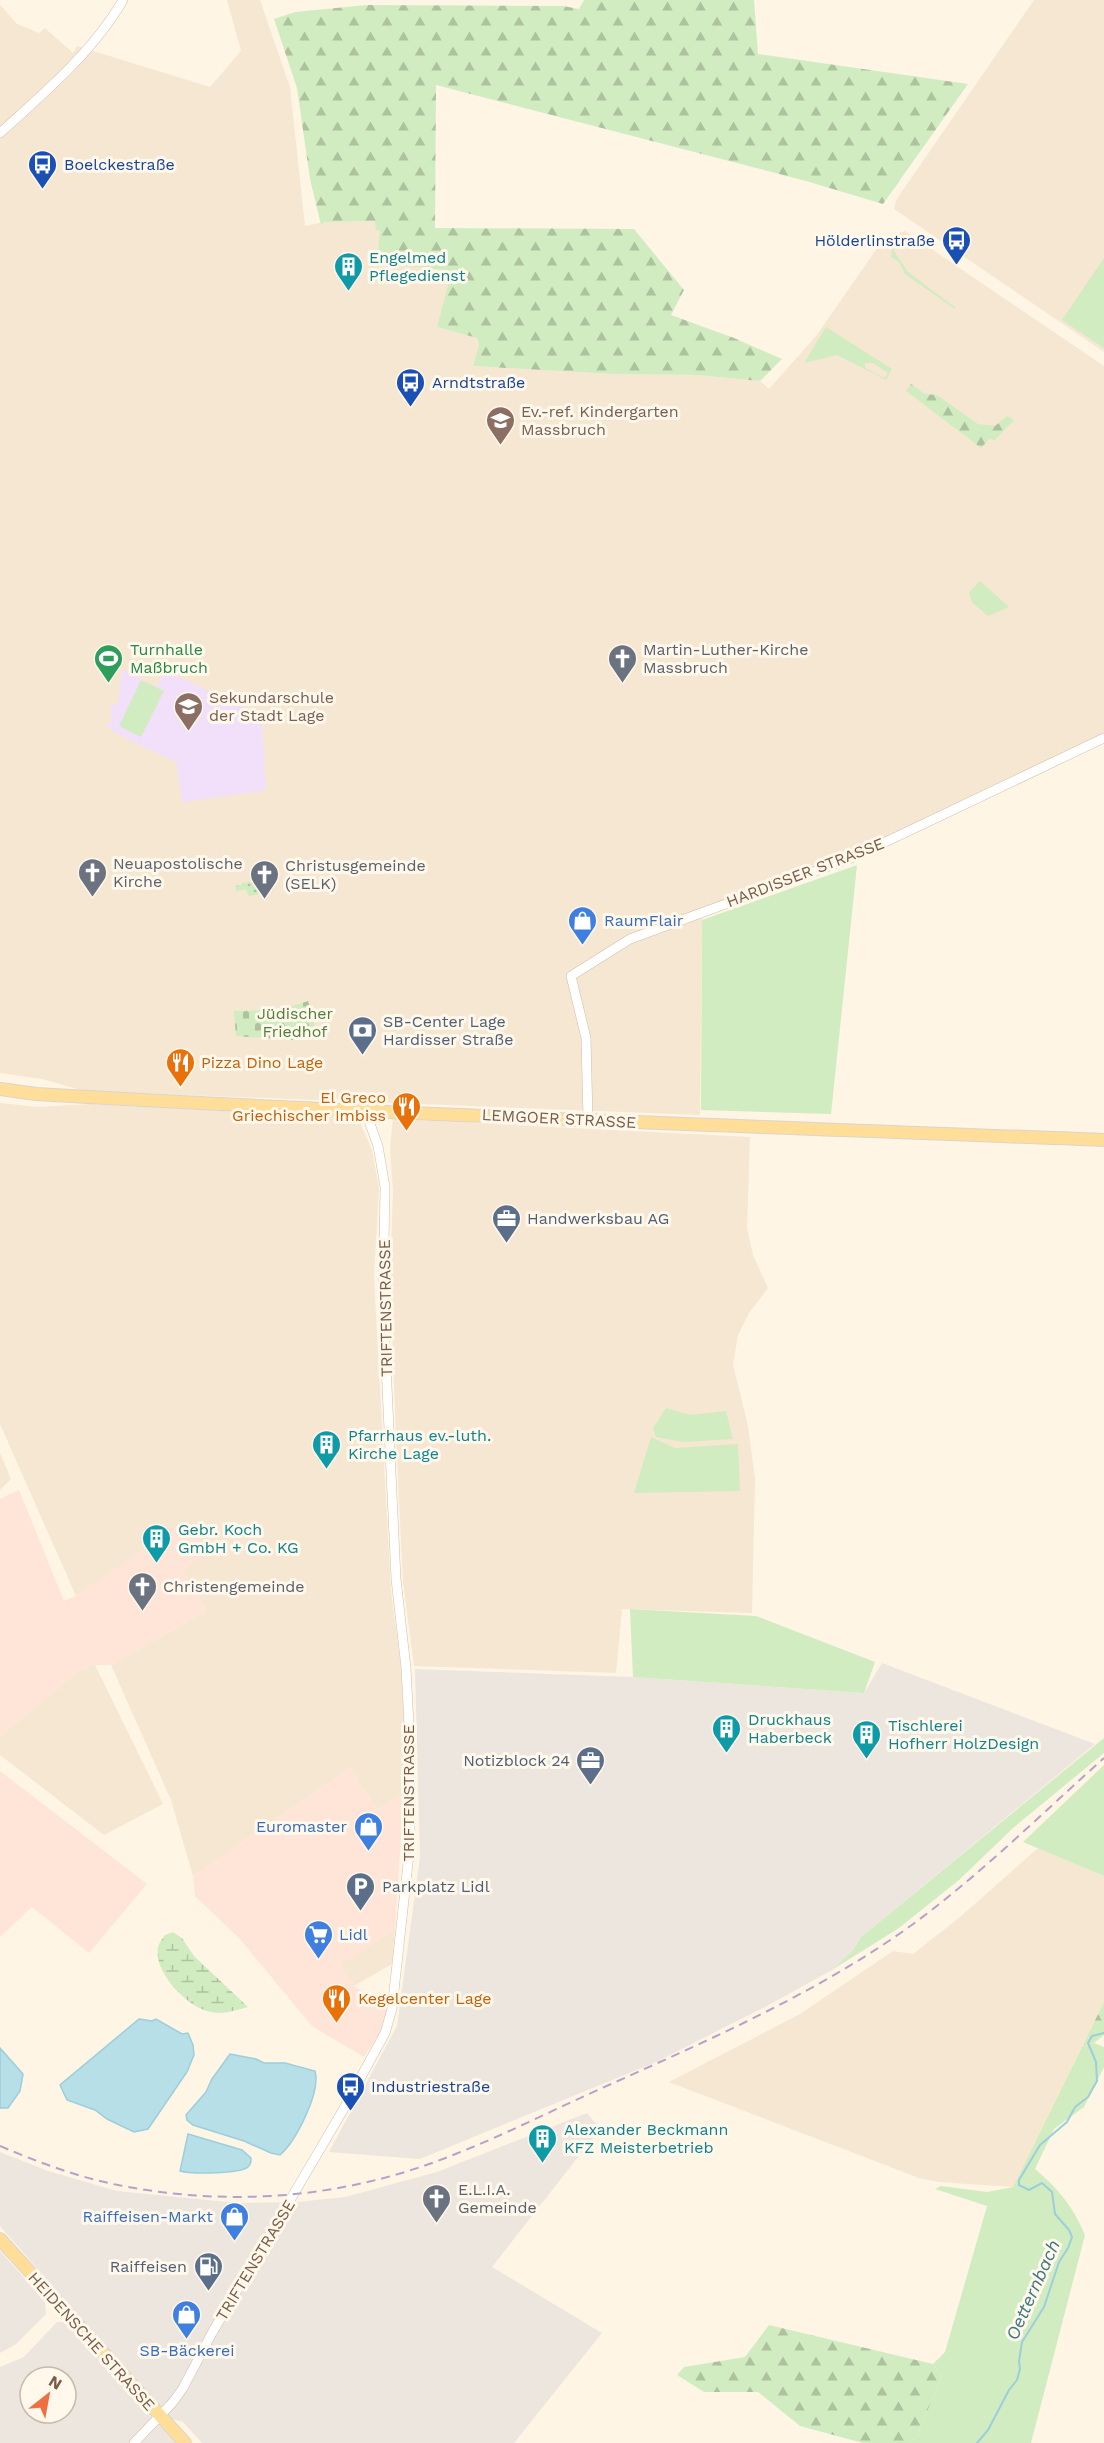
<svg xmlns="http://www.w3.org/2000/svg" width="1104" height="2443" font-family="'Work Sans',sans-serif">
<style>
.residential{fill:#f6e7d2}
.commercial{fill:#fee5d7}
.industrial{fill:#ede6de;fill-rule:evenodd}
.education{fill:#f2e0fa}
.green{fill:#d1ecc1;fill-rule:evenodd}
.forest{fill:url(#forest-firs)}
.wetland{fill:url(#wetland-marsh)}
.cemetery{fill:url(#cemetery-stones)}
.garden{fill:url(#garden-dots)}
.water{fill:#b7dfe8;stroke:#9ccedb;stroke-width:1.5}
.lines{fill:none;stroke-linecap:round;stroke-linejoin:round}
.stream{stroke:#9ccedb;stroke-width:2}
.minor-casing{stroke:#d2bfac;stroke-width:10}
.major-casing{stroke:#dcd4cf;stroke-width:14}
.minor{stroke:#fff;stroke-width:9}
.major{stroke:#ffde99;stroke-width:12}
.rail{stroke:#b8a1c8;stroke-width:2;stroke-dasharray:9 6;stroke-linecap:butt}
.labels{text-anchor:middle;stroke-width:6;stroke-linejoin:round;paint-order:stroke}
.transit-label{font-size:16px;fill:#164399;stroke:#fff8eb;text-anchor:start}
.culture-label{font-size:16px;fill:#0d838f;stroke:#fff8eb;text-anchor:start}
.education-label{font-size:16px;fill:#785e54;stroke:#fff8eb;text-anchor:start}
.leisure-label{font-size:16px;fill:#27864d;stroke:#fff8eb;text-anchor:start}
.worship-label{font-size:16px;fill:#5b616d;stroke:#fff8eb;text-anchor:start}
.street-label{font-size:16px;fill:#785b48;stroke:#fff8eb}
.shop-label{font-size:16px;fill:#366cbe;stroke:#fff8eb;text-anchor:start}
.park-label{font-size:16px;fill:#4e7e3f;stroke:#fff8eb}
.service-label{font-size:16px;fill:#4e5e75;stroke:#fff8eb;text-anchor:start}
.food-label{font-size:16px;fill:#c56008;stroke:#fff8eb;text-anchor:start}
.water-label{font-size:18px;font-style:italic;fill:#3d7685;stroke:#fff8eb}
</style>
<defs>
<pattern id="forest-firs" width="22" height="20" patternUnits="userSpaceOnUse" patternTransform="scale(1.5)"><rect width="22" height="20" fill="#d1ecc1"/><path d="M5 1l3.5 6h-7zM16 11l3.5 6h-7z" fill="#aec29f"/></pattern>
<pattern id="wetland-marsh" width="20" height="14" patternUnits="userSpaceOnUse" patternTransform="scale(1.5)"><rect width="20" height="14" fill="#d1ecc1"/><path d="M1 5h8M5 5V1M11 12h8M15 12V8" fill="none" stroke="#aec29f"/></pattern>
<pattern id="cemetery-stones" width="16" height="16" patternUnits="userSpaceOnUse" patternTransform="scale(1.5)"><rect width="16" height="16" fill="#d1ecc1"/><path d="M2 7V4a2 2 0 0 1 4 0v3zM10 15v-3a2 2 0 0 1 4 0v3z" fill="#aec29f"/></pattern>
<pattern id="garden-dots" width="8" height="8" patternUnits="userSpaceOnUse" patternTransform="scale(1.5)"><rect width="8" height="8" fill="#d1ecc1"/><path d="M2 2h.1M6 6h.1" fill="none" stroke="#aec29f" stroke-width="1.8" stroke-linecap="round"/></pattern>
</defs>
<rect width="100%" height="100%" fill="#fef5e4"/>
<g class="residential">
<path d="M 227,0 L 260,0 L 290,87 L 305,226 L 324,222 L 375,221 L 381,230 L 377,263 L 453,271 L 437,327 L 477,338 L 479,345 L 473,366 L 612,374 L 697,375 L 760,381 L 769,389 L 816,336 L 880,244 L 890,236 L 905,231 L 1104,366 L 1104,733 L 853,854 L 700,908 L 702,920 L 700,1115 L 84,1091 L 42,1079 L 0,1073 L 0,5 L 17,24 L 39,33 L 45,28 L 73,53 L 77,46 L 210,87 L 241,51 Z"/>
<path d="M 1034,0 L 1104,0 L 1104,352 L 894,209 L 896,200 Z"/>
<path d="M 0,1103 L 37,1107 L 89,1104 L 358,1118 L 372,1150 L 379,1188 L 374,1277 L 391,1591 L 401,1667 L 404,1720 L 404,1793 L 377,1810 L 351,1767 L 193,1876 L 171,1800 L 111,1665 L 207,1611 L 181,1568 L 187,1521 L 76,1596 L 0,1424 Z"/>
<path d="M 393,1119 L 750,1137 L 747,1228 L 753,1255 L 768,1288 L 749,1313 L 738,1335 L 733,1365 L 748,1426 L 755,1479 L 752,1613 L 622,1609 L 616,1673 L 414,1666 L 403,1582 L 396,1438 L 390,1276 L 393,1192 L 390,1147 Z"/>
<path d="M 0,1453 L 11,1479 L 0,1490 Z"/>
<path d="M 95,1665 L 163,1804 L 104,1835 L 0,1755 L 0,1736 L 80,1670 Z"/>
<path d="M 1038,1848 L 1104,1876 L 1104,2002 L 1013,2187 L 939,2182 L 919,2178 L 669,2082 L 800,2014 L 893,1951 L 913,1954 L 960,1917 Z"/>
<path d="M 395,1929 L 392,1964 L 354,1986 L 340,1965 Z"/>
</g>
<g class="commercial">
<path d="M 19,1490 L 64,1601 L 76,1596 L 187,1520 L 206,1553 L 183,1571 L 207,1611 L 111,1665 L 95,1665 L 80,1670 L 0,1736 L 0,1499 Z"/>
<path d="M 351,1767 L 377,1810 L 404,1793 L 395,1929 L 341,1965 L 354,1986 L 389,2008 L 382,2030 L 364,2057 L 312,2026 L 239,1938 L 195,1896 L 193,1876 Z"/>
<path d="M 0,1771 L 147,1884 L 89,1953 L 32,1907 L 0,1937 Z"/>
</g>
<g class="industrial">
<path d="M 882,1663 L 1095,1744 L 861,1937 L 853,1950 L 832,1970 L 765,2007 L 656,2062 L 420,2159 L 329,2152 L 397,2026 L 420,1857 L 415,1669 L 633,1677 L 864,1693 Z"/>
<path d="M 587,2113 L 600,2129 L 492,2267 L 602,2333 L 514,2443 L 202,2443 L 183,2422 L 168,2418 L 0,2226 L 0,2152 L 48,2171 L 117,2191 L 237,2203 L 298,2202 L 345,2197 L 437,2172 Z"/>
<path d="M 0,2251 L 45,2301 L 46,2314 L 16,2344 L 0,2353 Z"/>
<path d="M 57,2322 L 65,2322 L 153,2419 L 132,2443 L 0,2443 L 0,2367 L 24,2357 ZM 30,2377 L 66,2377 L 66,2413 L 30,2413 Z"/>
<path d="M 157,2423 L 176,2443 L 140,2443 Z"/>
</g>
<path class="education" d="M 122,669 L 157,687 L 166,670 L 251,712 L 261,712 L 266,786 L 263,791 L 182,802 L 176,762 L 121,736 L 106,726 L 111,722 L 111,704 L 118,704 Z"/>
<g class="green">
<path d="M 1104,258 L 1104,348 L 1062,320 Z"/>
<path d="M 826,327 L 892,369 L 886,380 L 837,355 L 804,363 ZM 865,363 L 873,363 L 888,373 L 884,378 L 865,368 Z"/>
<path d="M 980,581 L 1009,607 L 988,616 L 972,602 L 969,592 Z"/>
<path d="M 141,680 L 164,691 L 141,737 L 119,726 Z"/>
<path d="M 857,865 L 831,1114 L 701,1110 L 702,920 Z"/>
<path d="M 666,1408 L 690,1415 L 726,1411 L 733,1439 L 683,1442 L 656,1437 L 653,1428 Z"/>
<path d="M 651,1437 L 675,1448 L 738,1444 L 740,1491 L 634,1493 Z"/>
<path d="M 630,1609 L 756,1616 L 875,1662 L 864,1693 L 633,1677 Z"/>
<path d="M 1104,1738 L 1104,1753 L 1013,1828 L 959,1880 L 899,1928 L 832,1970 L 853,1950 L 861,1937 Z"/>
<path d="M 1104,1765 L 1104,1876 L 1023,1842 Z"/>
<path d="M 1094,2043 L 1104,2047 L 1104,2067 L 1084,2107 L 1054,2129 L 1035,2169 C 1058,2188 1074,2208 1085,2235 L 1031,2443 L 908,2443 L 917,2436 L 942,2376 L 933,2364 L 945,2352 L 987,2206 L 935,2189 L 941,2186 L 987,2192 L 1013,2187 L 1082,2047 Z"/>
</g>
<g class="forest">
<path d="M 584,0 L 754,0 L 758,54 L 968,84 L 883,204 L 806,181 L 436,85 L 435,228 L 634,229 L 684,290 L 671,315 L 734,338 L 782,359 L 760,381 L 697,375 L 612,374 L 473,366 L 479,345 L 477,338 L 437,327 L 452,271 L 377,263 L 380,230 L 376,230 L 375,221 L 324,222 L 321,225 L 310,179 L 297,88 L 274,19 L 295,12 L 367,5 L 563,6 L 579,9 Z"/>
<path d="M 892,248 L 908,272 L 956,308 L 955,309 L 905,274 L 899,262 L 891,257 Z"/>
<path d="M 911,384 L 925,394 L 937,395 L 978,424 L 995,426 L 1007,416 L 1014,420 L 994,441 L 990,438 L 981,448 L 906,391 Z"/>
<path d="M 1104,2002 L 1104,2035 L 1094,2043 L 1082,2047 Z"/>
<path d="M 769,2325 L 933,2364 L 942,2376 L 917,2436 L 908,2443 L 863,2443 L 800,2426 L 758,2392 L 704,2392 L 677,2375 L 684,2367 L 745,2357 Z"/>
</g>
<path class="wetland" d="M 173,1932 L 182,1938 L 194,1956 L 248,2007 C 236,2010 223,2015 211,2012 C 188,2008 153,1972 158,1947 C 159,1943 163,1938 165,1935 Z"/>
<path class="cemetery" d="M 308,1001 L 318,1036 L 291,1040 L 236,1036 L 234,1011 L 280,1010 Z"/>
<path class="garden" d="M 272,880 L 274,889 L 272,891 L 249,896 L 246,889 L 236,891 L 235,886 L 242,885 L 242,883 Z"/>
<g class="water">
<path d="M 139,2019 L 152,2021 L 156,2019 L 182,2034 L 188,2033 L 193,2045 L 194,2055 L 187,2072 L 148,2129 L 134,2132 L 107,2119 L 95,2110 L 67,2100 L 60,2085 Z"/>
<path d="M 0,2048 L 23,2074 L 20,2091 L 8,2108 L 0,2108 Z"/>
<path d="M 230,2054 L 256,2059 L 264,2063 L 285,2063 L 315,2071 C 321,2092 296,2141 280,2155 L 271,2153 L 244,2141 L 193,2125 L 187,2120 L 186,2115 L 206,2092 L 212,2079 Z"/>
<path d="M 188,2134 L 242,2150 L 251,2158 C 251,2162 251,2164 248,2167 C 240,2174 190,2174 180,2171 Z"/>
</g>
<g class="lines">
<path class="stream" d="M 977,2443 L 988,2430 L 1009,2390 L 1017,2380 L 1020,2369 L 1019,2361 L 1022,2342 L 1044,2307 L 1059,2262 L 1068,2248 L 1072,2237 L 1069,2230 L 1055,2214 L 1052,2192 L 1042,2183 L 1029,2190 L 1019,2185 L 1019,2180 L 1040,2145 L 1067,2122 L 1075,2107 L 1088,2097 L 1097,2081 L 1096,2062 L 1088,2043 L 1092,2036 L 1104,2033"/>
<defs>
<g id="minor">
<path d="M 0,133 C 43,94 94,51 123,0"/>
<path d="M 588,1119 L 586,1038 L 571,976 L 630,939 L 854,857 L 1104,738"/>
<path d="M 134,2443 L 173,2402 L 183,2388 L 212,2333 L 343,2110 L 385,2033 L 392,2009 L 410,1845 L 410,1744 L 406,1668 L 396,1579 L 383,1301 L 385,1187 L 378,1146 L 365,1110"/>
</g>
<g id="major">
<path d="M 0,1089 L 36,1094 C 392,1115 748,1126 1104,1140"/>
<path d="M 0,2239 L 185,2443"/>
</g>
</defs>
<use href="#minor" class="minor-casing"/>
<use href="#major" class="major-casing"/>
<use href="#minor" class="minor"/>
<use href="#major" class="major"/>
<path class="rail" d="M 0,2146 C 38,2162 77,2177 118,2185 C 233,2208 349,2198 458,2153 C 506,2134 553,2110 600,2089 C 704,2042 807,1998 902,1932 C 974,1881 1038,1817 1104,1758"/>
</g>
<defs>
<symbol id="bus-pin" viewBox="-11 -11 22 30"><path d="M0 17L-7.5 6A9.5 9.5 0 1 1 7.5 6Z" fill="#1a4fb4" stroke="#fff8eb"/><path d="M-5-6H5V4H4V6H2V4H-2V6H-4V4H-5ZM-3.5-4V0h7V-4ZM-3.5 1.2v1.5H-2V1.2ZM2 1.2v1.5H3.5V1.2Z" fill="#fff"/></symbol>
<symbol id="building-pin" viewBox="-11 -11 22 30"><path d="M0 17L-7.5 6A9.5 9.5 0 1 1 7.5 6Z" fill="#0f9aa8" stroke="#fff8eb"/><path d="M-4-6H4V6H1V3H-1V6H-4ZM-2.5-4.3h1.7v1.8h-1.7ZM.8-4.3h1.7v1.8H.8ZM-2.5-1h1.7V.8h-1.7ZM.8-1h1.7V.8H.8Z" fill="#fff"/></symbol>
<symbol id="school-pin" viewBox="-11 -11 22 30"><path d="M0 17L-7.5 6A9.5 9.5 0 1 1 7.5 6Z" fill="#8d6e63" stroke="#fff8eb"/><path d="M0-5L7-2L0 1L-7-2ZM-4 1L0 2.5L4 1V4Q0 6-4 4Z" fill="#fff"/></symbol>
<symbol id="stadium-pin" viewBox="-11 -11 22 30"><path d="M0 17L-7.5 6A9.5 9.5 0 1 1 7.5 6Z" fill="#2e9e5b" stroke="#fff8eb"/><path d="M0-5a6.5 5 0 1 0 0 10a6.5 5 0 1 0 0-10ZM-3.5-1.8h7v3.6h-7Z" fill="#fff"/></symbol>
<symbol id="church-pin" viewBox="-11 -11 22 30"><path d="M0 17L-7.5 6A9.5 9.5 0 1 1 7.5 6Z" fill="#6b7280" stroke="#fff8eb"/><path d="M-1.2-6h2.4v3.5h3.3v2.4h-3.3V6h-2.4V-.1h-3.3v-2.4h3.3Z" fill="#fff"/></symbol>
<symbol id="shop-pin" viewBox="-11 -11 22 30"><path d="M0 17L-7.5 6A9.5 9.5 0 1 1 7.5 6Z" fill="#3f7fe0" stroke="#fff8eb"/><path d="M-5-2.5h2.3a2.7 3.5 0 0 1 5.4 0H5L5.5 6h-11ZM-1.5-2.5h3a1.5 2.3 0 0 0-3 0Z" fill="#fff"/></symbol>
<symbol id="bank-pin" viewBox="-11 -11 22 30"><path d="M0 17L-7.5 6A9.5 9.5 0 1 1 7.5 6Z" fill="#5c6f8a" stroke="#fff8eb"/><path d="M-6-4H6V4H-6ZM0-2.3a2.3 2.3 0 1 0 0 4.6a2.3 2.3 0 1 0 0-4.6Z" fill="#fff"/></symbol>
<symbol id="restaurant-pin" viewBox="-11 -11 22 30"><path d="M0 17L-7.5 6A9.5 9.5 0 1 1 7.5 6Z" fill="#e8710a" stroke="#fff8eb"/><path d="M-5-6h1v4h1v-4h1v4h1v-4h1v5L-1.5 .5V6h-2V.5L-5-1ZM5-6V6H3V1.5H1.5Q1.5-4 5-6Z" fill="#fff"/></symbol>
<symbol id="office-pin" viewBox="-11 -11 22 30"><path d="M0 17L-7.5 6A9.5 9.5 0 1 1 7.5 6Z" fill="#5c6f8a" stroke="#fff8eb"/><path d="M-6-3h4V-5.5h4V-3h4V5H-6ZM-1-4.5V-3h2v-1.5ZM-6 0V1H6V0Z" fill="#fff"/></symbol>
<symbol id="parking-pin" viewBox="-11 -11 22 30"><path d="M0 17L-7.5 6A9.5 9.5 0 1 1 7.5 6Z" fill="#5c6f8a" stroke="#fff8eb"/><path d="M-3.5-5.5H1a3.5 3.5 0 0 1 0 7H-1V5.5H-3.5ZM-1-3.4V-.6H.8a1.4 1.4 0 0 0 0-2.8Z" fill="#fff"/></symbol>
<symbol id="supermarket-pin" viewBox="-11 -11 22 30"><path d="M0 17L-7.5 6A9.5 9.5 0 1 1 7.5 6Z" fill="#3f7fe0" stroke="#fff8eb"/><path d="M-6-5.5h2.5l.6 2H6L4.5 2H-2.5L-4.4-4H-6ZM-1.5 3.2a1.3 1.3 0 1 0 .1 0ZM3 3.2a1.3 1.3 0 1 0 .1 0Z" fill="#fff"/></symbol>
<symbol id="fuel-pin" viewBox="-11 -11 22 30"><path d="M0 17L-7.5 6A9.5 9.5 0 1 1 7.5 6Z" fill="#5c6f8a" stroke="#fff8eb"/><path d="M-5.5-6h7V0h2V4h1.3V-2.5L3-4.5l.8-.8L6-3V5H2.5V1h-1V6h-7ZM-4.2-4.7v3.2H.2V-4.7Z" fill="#fff"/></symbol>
</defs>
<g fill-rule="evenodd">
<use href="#bus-pin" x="26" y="148" width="33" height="45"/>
<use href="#bus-pin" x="940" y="224" width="33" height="45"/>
<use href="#building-pin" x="332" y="250" width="33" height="45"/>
<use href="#bus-pin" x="394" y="366" width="33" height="45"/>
<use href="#school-pin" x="484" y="404" width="33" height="45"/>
<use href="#stadium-pin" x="92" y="642" width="33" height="45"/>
<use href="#church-pin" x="606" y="642" width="33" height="45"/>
<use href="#school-pin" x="172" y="690" width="33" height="45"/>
<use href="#church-pin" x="76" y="856" width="33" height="45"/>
<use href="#church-pin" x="248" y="858" width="33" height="45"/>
<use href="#shop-pin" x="566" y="904" width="33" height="45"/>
<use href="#bank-pin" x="346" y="1014" width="33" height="45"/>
<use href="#restaurant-pin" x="164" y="1046" width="33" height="45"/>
<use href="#restaurant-pin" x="390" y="1090" width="33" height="45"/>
<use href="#office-pin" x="490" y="1202" width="33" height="45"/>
<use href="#building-pin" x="310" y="1428" width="33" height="45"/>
<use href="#building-pin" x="140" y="1522" width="33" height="45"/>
<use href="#church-pin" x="126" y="1570" width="33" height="45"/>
<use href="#building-pin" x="710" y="1712" width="33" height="45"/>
<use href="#building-pin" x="850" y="1718" width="33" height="45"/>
<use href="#office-pin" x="574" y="1744" width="33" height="45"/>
<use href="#shop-pin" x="352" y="1810" width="33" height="45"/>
<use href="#parking-pin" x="344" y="1870" width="33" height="45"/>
<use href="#supermarket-pin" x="302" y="1918" width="33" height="45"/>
<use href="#restaurant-pin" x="320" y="1982" width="33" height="45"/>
<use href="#bus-pin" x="334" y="2070" width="33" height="45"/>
<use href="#building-pin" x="526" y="2122" width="33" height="45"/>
<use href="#church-pin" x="420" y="2182" width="33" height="45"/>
<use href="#shop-pin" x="218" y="2200" width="33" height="45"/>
<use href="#fuel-pin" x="192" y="2250" width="33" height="45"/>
<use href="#shop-pin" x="170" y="2298" width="33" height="45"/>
</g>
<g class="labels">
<g class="transit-label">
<text x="64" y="170">Boelckestraße</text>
<text x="935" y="246" text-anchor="end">Hölderlinstraße</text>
<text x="432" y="388">Arndtstraße</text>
<text x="371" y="2092">Industriestraße</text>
</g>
<g class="culture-label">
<text x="369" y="263">Engelmed<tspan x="369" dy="18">Pflegedienst</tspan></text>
<text x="348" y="1441">Pfarrhaus ev.-luth.<tspan x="348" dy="18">Kirche Lage</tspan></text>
<text x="178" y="1535">Gebr. Koch<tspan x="178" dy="18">GmbH + Co. KG</tspan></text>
<text x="748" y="1725">Druckhaus<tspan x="748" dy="18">Haberbeck</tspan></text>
<text x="888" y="1731">Tischlerei<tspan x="888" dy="18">Hofherr HolzDesign</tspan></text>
<text x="564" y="2135">Alexander Beckmann<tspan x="564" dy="18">KFZ Meisterbetrieb</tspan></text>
</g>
<g class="education-label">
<text x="521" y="417">Ev.-ref. Kindergarten<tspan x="521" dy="18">Massbruch</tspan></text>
<text x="209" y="703">Sekundarschule<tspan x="209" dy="18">der Stadt Lage</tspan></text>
</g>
<g class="leisure-label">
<text x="130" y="655">Turnhalle<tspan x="130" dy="18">Maßbruch</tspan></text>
</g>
<g class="worship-label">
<text x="643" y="655">Martin-Luther-Kirche<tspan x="643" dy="18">Massbruch</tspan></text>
<text x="113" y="869">Neuapostolische<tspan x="113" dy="18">Kirche</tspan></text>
<text x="285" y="871">Christusgemeinde<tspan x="285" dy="18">(SELK)</tspan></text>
<text x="163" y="1592">Christengemeinde</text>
<text x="458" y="2195">E.L.I.A.<tspan x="458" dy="18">Gemeinde</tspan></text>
</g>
<g class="street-label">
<text transform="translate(805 872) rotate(-21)" y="6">HARDISSER STRASSE</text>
<text transform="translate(559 1118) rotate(3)" y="6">LEMGOER STRASSE</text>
<text transform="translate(385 1308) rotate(-91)" y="6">TRIFTENSTRASSE</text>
<text transform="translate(408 1793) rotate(-90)" y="6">TRIFTENSTRASSE</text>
<text transform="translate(255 2260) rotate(-59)" y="6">TRIFTENSTRASSE</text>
<text transform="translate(92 2341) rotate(48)" y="6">HEIDENSCHE STRASSE</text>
</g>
<g class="shop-label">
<text x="604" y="926">RaumFlair</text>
<text x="347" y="1832" text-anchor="end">Euromaster</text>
<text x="339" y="1940">Lidl</text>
<text x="213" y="2222" text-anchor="end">Raiffeisen-Markt</text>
<text x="187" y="2356" text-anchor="middle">SB-Bäckerei</text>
</g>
<g class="park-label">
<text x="295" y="1019">Jüdischer<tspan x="295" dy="18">Friedhof</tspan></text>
</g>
<g class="service-label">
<text x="383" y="1027">SB-Center Lage<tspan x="383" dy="18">Hardisser Straße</tspan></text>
<text x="527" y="1224">Handwerksbau AG</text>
<text x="570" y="1766" text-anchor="end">Notizblock 24</text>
<text x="382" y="1892">Parkplatz Lidl</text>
<text x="187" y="2272" text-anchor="end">Raiffeisen</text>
</g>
<g class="food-label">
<text x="201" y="1068">Pizza Dino Lage</text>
<text x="386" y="1103" text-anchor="end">El Greco<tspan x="386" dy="18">Griechischer Imbiss</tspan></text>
<text x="358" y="2004">Kegelcenter Lage</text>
</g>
<g class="water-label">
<text transform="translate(1033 2290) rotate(-66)" y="6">Oetternbach</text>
</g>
</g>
<g transform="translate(48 2395) rotate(31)"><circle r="28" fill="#fff8eb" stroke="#c9b9aa" stroke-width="1.5"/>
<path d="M0-4.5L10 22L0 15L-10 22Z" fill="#ee7042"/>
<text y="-9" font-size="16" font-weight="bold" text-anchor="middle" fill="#785b48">N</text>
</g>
</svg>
